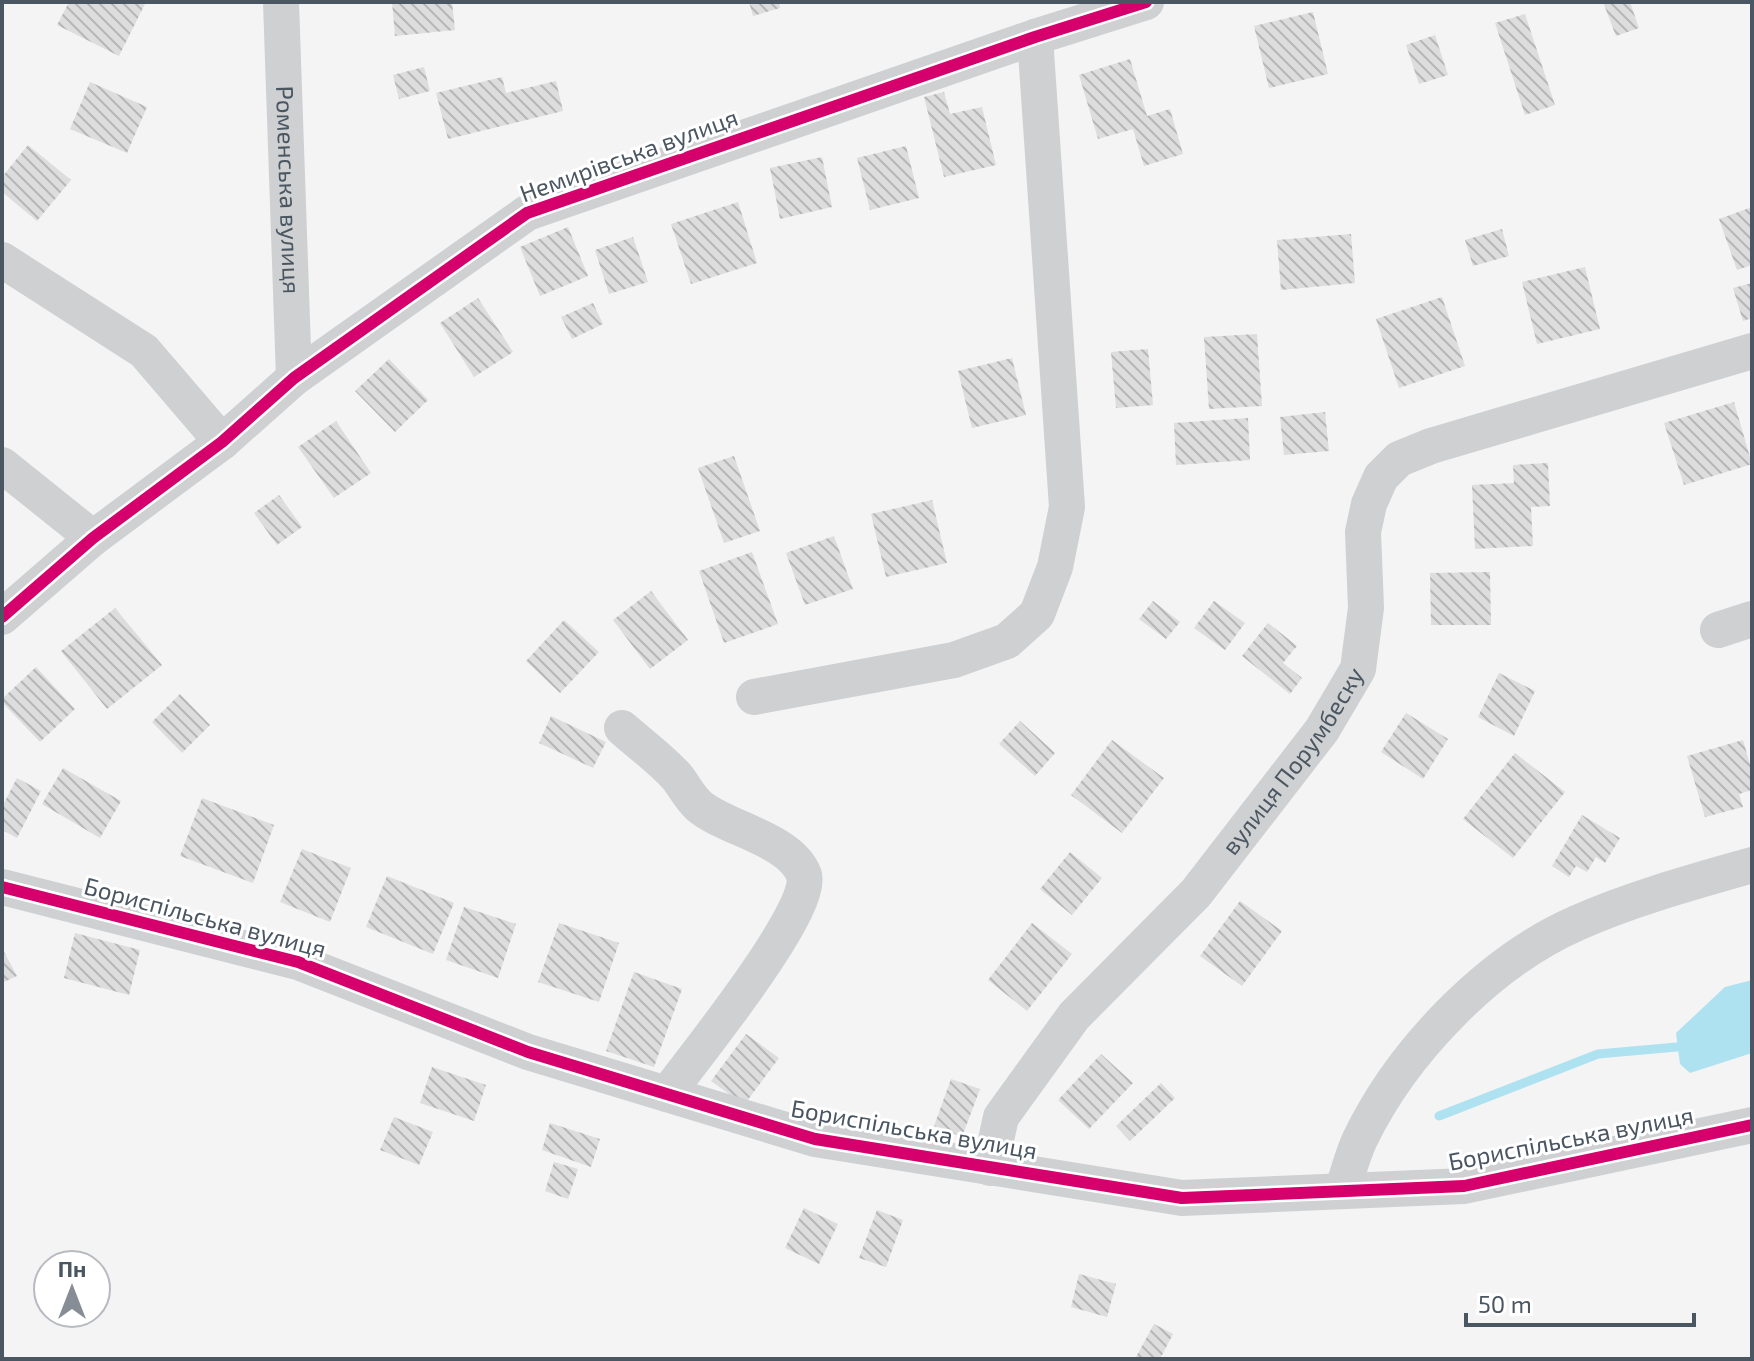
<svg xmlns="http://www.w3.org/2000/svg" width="1754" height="1361" font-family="'Exo 2',sans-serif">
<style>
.water{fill:#aee2f0}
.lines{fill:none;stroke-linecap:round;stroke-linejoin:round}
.stream{stroke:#aee2f0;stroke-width:9}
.building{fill:url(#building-back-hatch)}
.minor{stroke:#ced0d2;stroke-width:36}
.cycleway-casing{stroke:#fff;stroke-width:17}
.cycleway{stroke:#d6006c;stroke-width:12}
.labels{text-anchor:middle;stroke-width:6;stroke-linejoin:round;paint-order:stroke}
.street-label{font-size:24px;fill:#4a5661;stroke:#fff}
</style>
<defs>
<pattern id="building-back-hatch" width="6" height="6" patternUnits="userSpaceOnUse" patternTransform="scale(2)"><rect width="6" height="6" fill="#ddddde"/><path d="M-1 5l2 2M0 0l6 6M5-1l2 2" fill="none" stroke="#b5b6b7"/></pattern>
</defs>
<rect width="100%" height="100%" fill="#f4f4f4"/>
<path class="water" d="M 1752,980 L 1752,1053 L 1690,1073 L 1680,1064 L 1676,1033 L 1725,987 Z"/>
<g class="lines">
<path class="stream" d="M 1439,1116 L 1598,1054 L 1688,1046"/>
</g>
<g class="building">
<path d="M 69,2 L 146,2 L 119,56 L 57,25 Z"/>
<path d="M 392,2 L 452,2 L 455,30 L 395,36 Z"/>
<path d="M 749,2 L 779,2 L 780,8 L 753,16 Z"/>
<path d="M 1603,2 L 1630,2 L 1639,28 L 1616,36 Z"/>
<path d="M 1313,12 L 1328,74 L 1269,88 L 1254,26 Z"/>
<path d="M 1525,14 L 1555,105 L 1525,115 L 1495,23 Z"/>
<path d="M 1435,35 L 1448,75 L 1419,84 L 1406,45 Z"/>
<path d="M 1130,59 L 1147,116 L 1170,109 L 1183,154 L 1144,166 L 1133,129 L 1098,139 L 1079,75 Z"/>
<path d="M 424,67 L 430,91 L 399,99 L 393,75 Z"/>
<path d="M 502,77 L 506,93 L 556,81 L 563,111 L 448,139 L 436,93 Z"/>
<path d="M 90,82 L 147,107 L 127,153 L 70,129 Z"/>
<path d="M 944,92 L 950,114 L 982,107 L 996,165 L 944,177 L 924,97 Z"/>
<path d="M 28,145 L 71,180 L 37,221 L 2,192 L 2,177 Z"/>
<path d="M 906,146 L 919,198 L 870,210 L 857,158 Z"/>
<path d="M 822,157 L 832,207 L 780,219 L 770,168 Z"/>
<path d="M 738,202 L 757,263 L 691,284 L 671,224 Z"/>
<path d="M 1752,207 L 1752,265 L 1737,270 L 1719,219 Z"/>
<path d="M 568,227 L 588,276 L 540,296 L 520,247 Z"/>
<path d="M 1502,229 L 1509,256 L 1473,266 L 1465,240 Z"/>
<path d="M 1351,234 L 1355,283 L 1281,290 L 1277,240 Z"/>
<path d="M 633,237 L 648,282 L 609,294 L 595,250 Z"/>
<path d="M 1585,267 L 1600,329 L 1537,344 L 1522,282 Z"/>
<path d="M 1752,283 L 1752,318 L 1743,321 L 1733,288 Z"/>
<path d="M 1442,297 L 1465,366 L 1399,388 L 1376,319 Z"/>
<path d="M 478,298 L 513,352 L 474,377 L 440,323 Z"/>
<path d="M 593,303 L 603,324 L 572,339 L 561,317 Z"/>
<path d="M 1257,334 L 1262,406 L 1209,409 L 1204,337 Z"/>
<path d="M 1148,349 L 1153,405 L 1116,408 L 1111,352 Z"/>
<path d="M 1012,358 L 1026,415 L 972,428 L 958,371 Z"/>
<path d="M 389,359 L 428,400 L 395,432 L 355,391 Z"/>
<path d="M 1734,402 L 1752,464 L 1684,485 L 1664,423 Z"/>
<path d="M 1325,412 L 1329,451 L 1284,455 L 1280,417 Z"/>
<path d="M 1248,418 L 1250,460 L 1176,465 L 1174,423 Z"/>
<path d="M 336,421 L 371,473 L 334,498 L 298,447 Z"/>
<path d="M 734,456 L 760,531 L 724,543 L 698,468 Z"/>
<path d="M 1548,463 L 1550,506 L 1531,507 L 1533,546 L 1475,549 L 1472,485 L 1514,483 L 1513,465 Z"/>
<path d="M 279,495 L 302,527 L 277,545 L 254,513 Z"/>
<path d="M 932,500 L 947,563 L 886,577 L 871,514 Z"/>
<path d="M 834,536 L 853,589 L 805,605 L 786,553 Z"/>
<path d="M 752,552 L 778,624 L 724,643 L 699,571 Z"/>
<path d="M 1490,572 L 1491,625 L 1431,625 L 1430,573 Z"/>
<path d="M 651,591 L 688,640 L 650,669 L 613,620 Z"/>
<path d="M 1153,601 L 1180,622 L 1166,639 L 1139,619 Z"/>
<path d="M 1214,601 L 1245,623 L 1225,650 L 1194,628 Z"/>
<path d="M 115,608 L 162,665 L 107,709 L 61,651 Z"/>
<path d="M 564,620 L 599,652 L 560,693 L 526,661 Z"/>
<path d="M 1268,623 L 1297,646 L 1283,663 L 1302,678 L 1290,694 L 1242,656 Z"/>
<path d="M 36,667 L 75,709 L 40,742 L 2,702 L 2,699 Z"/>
<path d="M 1499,673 L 1535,691 L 1514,736 L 1478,717 Z"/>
<path d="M 180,694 L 210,725 L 182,753 L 152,722 Z"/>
<path d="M 1406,713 L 1448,739 L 1423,779 L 1381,752 Z"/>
<path d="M 551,716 L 606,742 L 593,768 L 539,743 Z"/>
<path d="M 1020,721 L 1055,753 L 1035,776 L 999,744 Z"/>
<path d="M 1112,740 L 1164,778 L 1122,833 L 1071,795 Z"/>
<path d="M 1743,740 L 1752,771 L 1752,790 L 1739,794 L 1743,807 L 1705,817 L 1687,756 Z"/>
<path d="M 1515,753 L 1565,792 L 1513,858 L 1463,819 Z"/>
<path d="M 63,768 L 121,801 L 100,838 L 42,804 Z"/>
<path d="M 17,778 L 41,791 L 17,838 L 2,830 L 2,807 Z"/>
<path d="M 202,798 L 274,825 L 253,883 L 180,856 Z"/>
<path d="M 1582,815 L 1620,838 L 1605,863 L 1596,857 L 1587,872 L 1576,866 L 1569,877 L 1552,866 Z"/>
<path d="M 302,849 L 351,868 L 330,922 L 280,902 Z"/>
<path d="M 1070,852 L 1102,878 L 1072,915 L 1040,889 Z"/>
<path d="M 387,876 L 454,903 L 433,954 L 366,927 Z"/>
<path d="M 1240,901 L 1282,931 L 1242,986 L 1200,956 Z"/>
<path d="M 464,907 L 516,924 L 498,978 L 446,960 Z"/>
<path d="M 559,923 L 619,943 L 599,1002 L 538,982 Z"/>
<path d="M 1032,923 L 1072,954 L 1027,1011 L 988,980 Z"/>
<path d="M 75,933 L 140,950 L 129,995 L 64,978 Z"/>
<path d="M 2,948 L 17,976 L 2,983 Z"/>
<path d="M 634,972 L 682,989 L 654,1067 L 606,1051 Z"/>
<path d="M 746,1034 L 779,1058 L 744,1105 L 711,1081 Z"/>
<path d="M 1101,1054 L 1133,1083 L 1089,1129 L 1058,1100 Z"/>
<path d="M 432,1067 L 486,1085 L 474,1121 L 420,1103 Z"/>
<path d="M 951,1079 L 980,1089 L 962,1137 L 934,1126 Z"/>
<path d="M 1161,1083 L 1175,1098 L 1130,1141 L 1116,1126 Z"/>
<path d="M 394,1117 L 433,1132 L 419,1165 L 380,1150 Z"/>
<path d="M 550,1123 L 600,1139 L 591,1167 L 542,1150 Z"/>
<path d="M 554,1162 L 578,1169 L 568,1199 L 545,1191 Z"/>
<path d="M 804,1208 L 838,1224 L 819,1264 L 785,1248 Z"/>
<path d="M 877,1210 L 903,1220 L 886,1267 L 859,1258 Z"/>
<path d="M 1079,1274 L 1116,1284 L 1107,1317 L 1071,1307 Z"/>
<path d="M 1154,1324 L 1173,1334 L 1160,1359 L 1139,1359 L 1136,1357 Z"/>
</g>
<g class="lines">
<g class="minor">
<path id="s1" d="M 281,2 L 294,378"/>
<path d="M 2,260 L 144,351 L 222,442"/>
<path d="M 2,465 L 93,538"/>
<path d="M 2,617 L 93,538 L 222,442 L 294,378 L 527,213 L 1035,37 L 1146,2"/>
<path d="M 1718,630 L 1752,619"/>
<path d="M 754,697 L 954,660 L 1007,641 L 1037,614 L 1055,567 L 1067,507 L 1035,37"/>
<path d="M 622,728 C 640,744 661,759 677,777 C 684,786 690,798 699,806 C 726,829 791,839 804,875 C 815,909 692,1060 667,1094"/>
<path d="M 2,887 L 298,962 L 528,1052 L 815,1139 L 1182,1198 L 1464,1186 L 1752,1125"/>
<path id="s2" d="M 990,1168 L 1001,1117 L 1074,1016 L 1196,893 L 1322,730 L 1358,669 L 1366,608 L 1363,532 L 1369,504 L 1381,477 L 1399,459 L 1431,446 L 1752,351"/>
<path d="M 1342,1191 C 1348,1174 1352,1156 1360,1139 C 1402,1052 1488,962 1577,923 C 1630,899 1696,881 1752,865"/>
</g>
<defs>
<g id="cycleway">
<path d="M 2,617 L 93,538 L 222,442 L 294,378 L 527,213 L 1035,37 L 1146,2"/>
<path d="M 2,887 L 298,962 L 528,1052 L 815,1139 L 1182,1198 L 1464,1186 L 1752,1125"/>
</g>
</defs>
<use href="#cycleway" class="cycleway-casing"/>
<use href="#cycleway" class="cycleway"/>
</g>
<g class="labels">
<g class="street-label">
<text transform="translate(629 156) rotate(-20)" y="8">Немирівська вулиця</text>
<text dy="8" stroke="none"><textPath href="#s1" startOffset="188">Роменська вулиця</textPath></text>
<text dy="8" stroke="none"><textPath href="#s2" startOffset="514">вулиця Порумбеску</textPath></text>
<text transform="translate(205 918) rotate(15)" y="8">Бориспільська вулиця</text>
<text transform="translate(914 1130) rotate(10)" y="8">Бориспільська вулиця</text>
<text transform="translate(1571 1139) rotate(-11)" y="8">Бориспільська вулиця</text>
</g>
</g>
<rect width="1754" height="1361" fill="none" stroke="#4a5661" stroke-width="8"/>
<g transform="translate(72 1289)"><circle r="38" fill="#ffffff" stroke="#b7bbc0" stroke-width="2"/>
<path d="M0-6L14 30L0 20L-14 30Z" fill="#868d94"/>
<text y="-12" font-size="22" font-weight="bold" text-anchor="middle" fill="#4a5661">Пн</text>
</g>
<path d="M1466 1313v12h228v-12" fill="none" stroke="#4a5661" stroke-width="4"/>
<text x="1478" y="1313" font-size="24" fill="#4a5661" stroke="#ffffff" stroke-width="6" paint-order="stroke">50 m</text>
</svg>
